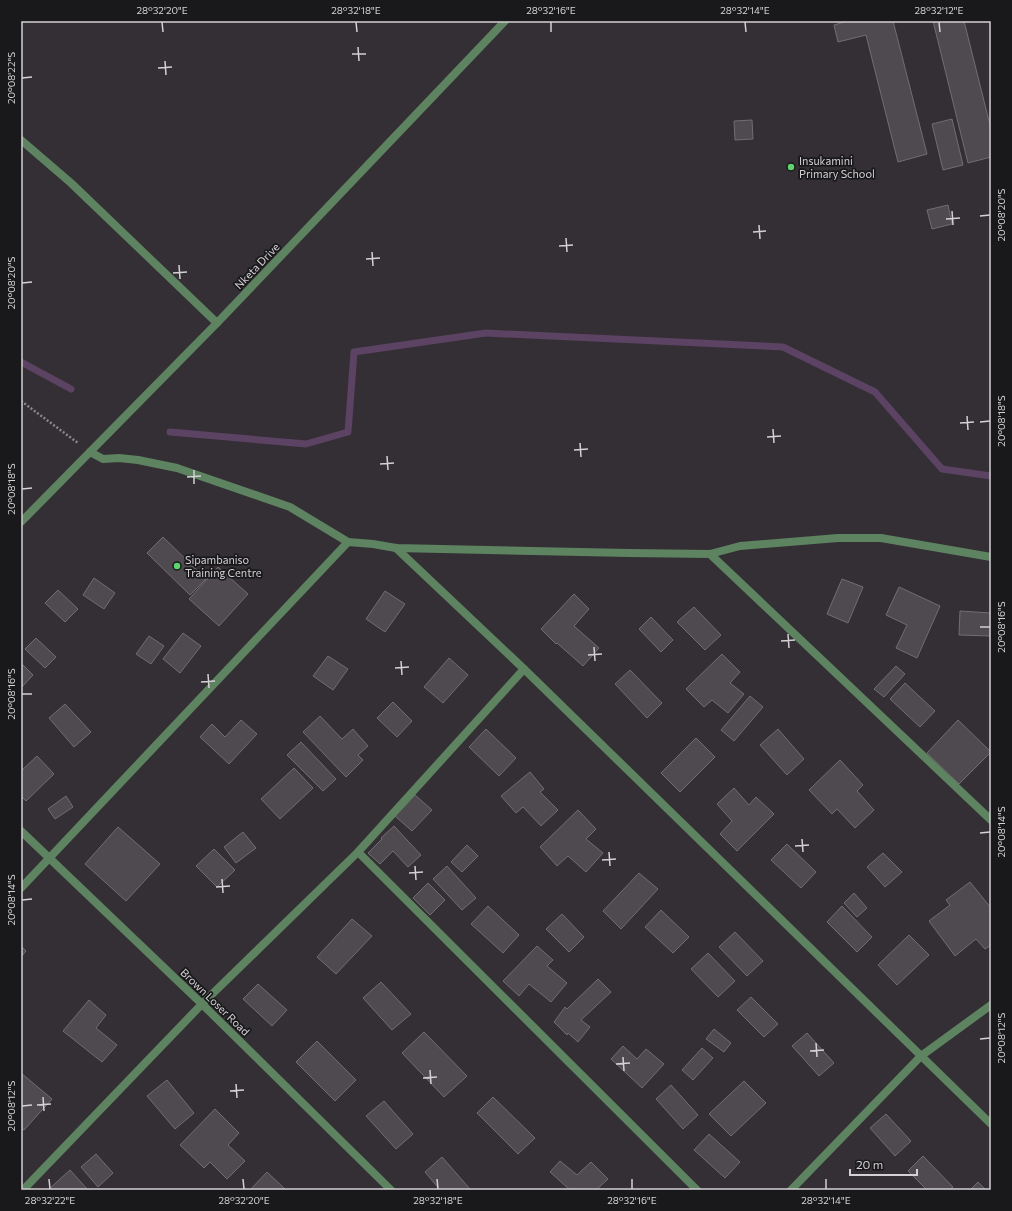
<svg xmlns="http://www.w3.org/2000/svg" width="1012" height="1211" font-family="Commissioner,sans-serif">
<style>
.lines{fill:none;stroke-linecap:round;stroke-linejoin:round}
.stream{stroke:#5c4263;stroke-width:7}
.building{fill:#4e4a4f;stroke:#726d73}
.path{stroke:#8a878b;stroke-width:2.5;stroke-dasharray:2 2;stroke-linecap:butt}
.minor{stroke:#5e8360;stroke-width:8}
.tertiary{stroke:#5e8360;stroke-width:8}
.ticks{fill:none;stroke:#d4d1d4;stroke-width:1.5}
.poi-dot{fill:#5ed56c;stroke:#19181a;stroke-width:1.5}
.labels{text-anchor:middle;stroke-width:3.5;stroke-linejoin:round;paint-order:stroke}
.poi-label{font-size:11px;fill:#d4d1d4;stroke:#19181a;text-anchor:start}
.street-label{font-size:11px;fill:#d4d1d4;stroke:#19181a}
.neatline{fill:none;stroke:#d4d1d4;stroke-width:1.5}
.ticks-label{font-size:10px;text-anchor:middle;fill:#d4d1d4}
</style>
<rect width="100%" height="100%" fill="#332f34"/>
<g class="lines">
<g class="stream">
<path d="M 21,362 L 71,389"/>
<path d="M 170,432 L 306,444 L 348,432 L 354,352 L 486,333 L 783,347 L 875,392 L 942,469 L 991,476"/>
</g>
</g>
<g class="building">
<path d="M 848,21 L 893,21 L 927,154 L 898,162 L 866,35 L 838,42 L 834,25 Z"/>
<path d="M 933,21 L 964,21 L 991,129 L 991,157 L 968,163 Z"/>
<path d="M 952,119 L 963,165 L 943,170 L 932,124 Z"/>
<path d="M 752,120 L 753,139 L 735,140 L 734,121 Z"/>
<path d="M 948,205 L 952,224 L 932,229 L 927,210 Z"/>
<path d="M 163,537 L 206,579 L 190,595 L 147,553 Z"/>
<path d="M 218,567 L 248,594 L 219,626 L 189,599 Z"/>
<path d="M 94,578 L 115,593 L 104,609 L 83,595 Z"/>
<path d="M 842,579 L 863,587 L 848,623 L 827,614 Z"/>
<path d="M 899,587 L 940,606 L 917,658 L 896,648 L 907,625 L 886,615 Z"/>
<path d="M 58,590 L 78,609 L 65,622 L 45,603 Z"/>
<path d="M 385,591 L 405,604 L 385,632 L 366,619 Z"/>
<path d="M 574,594 L 589,609 L 574,626 L 599,648 L 583,666 L 557,643 L 556,644 L 541,629 Z"/>
<path d="M 694,607 L 721,635 L 705,650 L 677,622 Z"/>
<path d="M 960,611 L 991,613 L 991,636 L 959,635 Z"/>
<path d="M 651,617 L 673,640 L 661,652 L 639,629 Z"/>
<path d="M 183,633 L 201,646 L 180,673 L 163,659 Z"/>
<path d="M 149,636 L 164,646 L 151,664 L 136,654 Z"/>
<path d="M 36,638 L 56,657 L 45,668 L 25,649 Z"/>
<path d="M 722,654 L 740,672 L 730,683 L 744,694 L 728,713 L 712,700 L 704,707 L 686,689 Z"/>
<path d="M 328,656 L 348,669 L 333,690 L 313,676 Z"/>
<path d="M 449,658 L 468,675 L 443,703 L 424,687 Z"/>
<path d="M 21,663 L 33,675 L 21,688 Z"/>
<path d="M 896,666 L 905,674 L 884,697 L 874,689 Z"/>
<path d="M 630,670 L 662,703 L 647,718 L 615,684 Z"/>
<path d="M 905,683 L 935,711 L 920,727 L 890,699 Z"/>
<path d="M 750,696 L 763,707 L 734,741 L 721,730 Z"/>
<path d="M 393,702 L 412,721 L 397,737 L 377,718 Z"/>
<path d="M 65,704 L 91,732 L 74,747 L 49,718 Z"/>
<path d="M 320,716 L 342,739 L 353,729 L 368,746 L 358,755 L 363,760 L 346,777 L 303,732 Z"/>
<path d="M 241,720 L 257,734 L 229,764 L 200,737 L 212,724 L 225,737 Z"/>
<path d="M 958,720 L 991,752 L 959,784 L 927,753 Z"/>
<path d="M 486,729 L 516,758 L 499,776 L 469,747 Z"/>
<path d="M 778,729 L 804,759 L 787,775 L 760,745 Z"/>
<path d="M 696,738 L 715,757 L 680,792 L 661,773 Z"/>
<path d="M 301,742 L 336,779 L 323,791 L 287,755 Z"/>
<path d="M 37,756 L 54,774 L 26,801 L 21,796 L 21,771 Z"/>
<path d="M 840,760 L 863,785 L 857,791 L 874,810 L 855,828 L 837,809 L 832,814 L 809,790 Z"/>
<path d="M 294,768 L 313,788 L 280,819 L 261,799 Z"/>
<path d="M 530,772 L 544,789 L 540,792 L 558,810 L 541,826 L 523,807 L 516,813 L 501,796 Z"/>
<path d="M 734,788 L 749,805 L 756,797 L 774,814 L 737,851 L 720,834 L 732,821 L 717,804 Z"/>
<path d="M 415,795 L 432,810 L 412,831 L 395,816 Z"/>
<path d="M 66,796 L 73,807 L 55,819 L 48,809 Z"/>
<path d="M 578,810 L 596,829 L 586,839 L 603,853 L 586,872 L 568,856 L 557,866 L 540,847 Z"/>
<path d="M 394,826 L 421,855 L 408,867 L 393,851 L 380,864 L 368,853 L 382,839 L 381,838 Z"/>
<path d="M 118,827 L 160,864 L 126,901 L 85,864 Z"/>
<path d="M 243,832 L 256,848 L 236,863 L 224,847 Z"/>
<path d="M 787,844 L 816,872 L 801,888 L 771,860 Z"/>
<path d="M 467,845 L 478,856 L 462,872 L 451,862 Z"/>
<path d="M 214,849 L 235,870 L 217,887 L 196,866 Z"/>
<path d="M 883,853 L 902,872 L 885,887 L 867,867 Z"/>
<path d="M 447,866 L 476,898 L 462,910 L 433,879 Z"/>
<path d="M 639,873 L 658,889 L 621,929 L 603,911 Z"/>
<path d="M 970,882 L 991,908 L 991,945 L 985,949 L 976,939 L 955,956 L 929,921 L 950,905 L 946,900 Z"/>
<path d="M 428,883 L 445,900 L 430,915 L 413,898 Z"/>
<path d="M 854,893 L 867,908 L 857,917 L 844,903 Z"/>
<path d="M 488,906 L 519,935 L 503,953 L 471,924 Z"/>
<path d="M 842,906 L 872,937 L 857,952 L 827,922 Z"/>
<path d="M 661,910 L 689,937 L 673,953 L 645,927 Z"/>
<path d="M 562,914 L 584,937 L 569,952 L 546,929 Z"/>
<path d="M 352,919 L 372,936 L 336,974 L 317,957 Z"/>
<path d="M 735,932 L 763,961 L 747,976 L 719,947 Z"/>
<path d="M 909,935 L 929,955 L 897,985 L 878,965 Z"/>
<path d="M 21,946 L 26,951 L 21,957 Z"/>
<path d="M 537,946 L 553,960 L 547,966 L 567,983 L 551,1002 L 529,984 L 519,996 L 503,981 Z"/>
<path d="M 708,953 L 735,981 L 718,997 L 691,969 Z"/>
<path d="M 598,979 L 611,992 L 581,1020 L 590,1027 L 578,1042 L 568,1033 L 567,1035 L 554,1022 L 565,1007 L 567,1009 Z"/>
<path d="M 381,982 L 411,1014 L 392,1030 L 363,998 Z"/>
<path d="M 258,984 L 287,1010 L 272,1026 L 243,999 Z"/>
<path d="M 751,997 L 778,1024 L 764,1037 L 737,1010 Z"/>
<path d="M 89,1000 L 106,1015 L 96,1028 L 117,1045 L 102,1062 L 63,1031 Z"/>
<path d="M 714,1029 L 731,1043 L 724,1052 L 706,1039 Z"/>
<path d="M 424,1032 L 467,1076 L 444,1097 L 402,1053 Z"/>
<path d="M 807,1033 L 834,1063 L 819,1076 L 792,1046 Z"/>
<path d="M 317,1041 L 356,1080 L 335,1101 L 296,1062 Z"/>
<path d="M 623,1046 L 637,1059 L 646,1049 L 664,1064 L 642,1088 L 611,1059 Z"/>
<path d="M 702,1048 L 713,1058 L 693,1080 L 682,1070 Z"/>
<path d="M 21,1073 L 52,1099 L 24,1130 L 21,1128 Z"/>
<path d="M 167,1080 L 194,1113 L 175,1129 L 147,1096 Z"/>
<path d="M 744,1081 L 766,1103 L 731,1136 L 709,1114 Z"/>
<path d="M 671,1085 L 698,1115 L 683,1129 L 656,1099 Z"/>
<path d="M 493,1097 L 535,1138 L 518,1154 L 477,1113 Z"/>
<path d="M 384,1101 L 413,1134 L 396,1149 L 366,1116 Z"/>
<path d="M 215,1109 L 239,1133 L 228,1145 L 245,1161 L 227,1179 L 210,1162 L 204,1168 L 180,1145 Z"/>
<path d="M 886,1114 L 911,1141 L 895,1156 L 870,1128 Z"/>
<path d="M 709,1134 L 740,1162 L 725,1178 L 694,1150 Z"/>
<path d="M 96,1154 L 113,1173 L 98,1187 L 81,1167 Z"/>
<path d="M 923,1156 L 953,1187 L 949,1190 L 927,1190 L 908,1171 Z"/>
<path d="M 442,1157 L 470,1189 L 468,1190 L 440,1190 L 425,1172 Z"/>
<path d="M 560,1161 L 577,1175 L 591,1162 L 608,1179 L 596,1190 L 570,1190 L 550,1172 Z"/>
<path d="M 70,1170 L 88,1190 L 48,1190 Z"/>
<path d="M 267,1172 L 286,1190 L 250,1190 Z"/>
<path d="M 978,1182 L 986,1190 L 970,1190 Z"/>
</g>
<g class="lines">
<path class="path" d="M 21,401 L 78,443"/>
<g class="minor">
<path d="M 21,140 L 71,183 L 217,323"/>
<path d="M 90,452 L 103,459 L 119,458 L 138,460 L 177,468 L 290,507 L 348,542"/>
<path d="M 396,548 L 524,669 L 991,1124"/>
<path d="M 710,554 L 991,820"/>
<path d="M 21,831 L 202,1004 L 391,1190"/>
<path d="M 358,852 L 697,1190"/>
<path d="M 21,888 L 348,542 L 373,544 L 396,548 L 629,553 L 710,554 L 740,546 L 838,538 L 881,538 L 991,557"/>
<path d="M 23,1190 L 202,1004 L 358,852 L 524,669"/>
<path d="M 791,1190 L 921,1056 L 991,1005"/>
</g>
<path class="tertiary" d="M 21,522 L 217,323 L 505,21"/>
</g>
<path class="ticks" d="M 162,22 L 163,32M 356,22 L 357,32M 551,22 L 551,32M 745,22 L 746,32M 939,22 L 940,32M 358,47 L 359,61M 352,54 L 366,54M 165,61 L 166,75M 158,68 L 172,67M 22,78 L 32,77M 952,211 L 953,225M 980,216 L 990,215M 946,219 L 960,218M 759,225 L 760,239M 753,232 L 766,231M 566,238 L 567,252M 559,246 L 573,245M 372,252 L 373,266M 366,259 L 380,258M 179,265 L 180,279M 173,273 L 187,272M 22,283 L 32,282M 967,416 L 968,430M 980,422 L 990,421M 960,423 L 974,422M 773,429 L 774,443M 767,437 L 781,436M 580,443 L 581,457M 574,450 L 588,449M 387,456 L 388,470M 380,464 L 394,463M 194,470 L 194,484M 187,477 L 201,476M 22,489 L 32,488M 980,627 L 990,627M 788,634 L 789,648M 781,641 L 795,640M 594,647 L 595,661M 588,655 L 602,654M 401,661 L 402,675M 395,668 L 409,667M 208,674 L 209,688M 201,682 L 215,681M 22,694 L 32,694M 980,833 L 990,832M 802,839 L 803,852M 795,846 L 809,845M 609,852 L 610,866M 602,860 L 616,859M 415,866 L 416,880M 409,873 L 423,872M 222,879 L 223,893M 216,887 L 230,886M 22,900 L 32,899M 980,1039 L 990,1038M 816,1043 L 817,1057M 810,1051 L 824,1050M 623,1057 L 624,1071M 616,1064 L 630,1063M 430,1070 L 431,1084M 423,1078 L 437,1077M 236,1084 L 237,1098M 230,1091 L 244,1090M 43,1097 L 44,1111M 37,1105 L 51,1104M 22,1106 L 32,1105M 49,1179 L 50,1189M 243,1179 L 244,1189M 437,1179 L 438,1189M 632,1179 L 632,1189M 826,1179 L 826,1189"/>
<g class="poi-dot">
<circle cx="791" cy="167" r="4"/>
<circle cx="177" cy="566" r="4"/>
</g>
<g class="labels">
<g class="poi-label">
<text x="799" y="165">Insukamini<tspan x="799" dy="13">Primary School</tspan></text>
<text x="185" y="564">Sipambaniso<tspan x="185" dy="13">Training Centre</tspan></text>
</g>
<g class="street-label">
<text transform="translate(257 266) rotate(-46)" y="4">Nketa Drive</text>
<text transform="translate(215 1002) rotate(44)" y="4">Brown Loser Road</text>
</g>
</g>
<rect width="1012" height="1211" fill="none" stroke="#19181a" stroke-width="44"/>
<path d="M850 1169v6h67v-6" fill="none" stroke="#d4d1d4" stroke-width="2"/>
<text x="856" y="1169" font-size="12" fill="#d4d1d4" stroke="#19181a" stroke-width="3" paint-order="stroke">20 m</text>
<rect x="22" y="22" width="968" height="1167" class="neatline"/>
<g class="ticks-label">
<text x="162" y="14">28°32'20"E</text>
<text x="356" y="14">28°32'18"E</text>
<text x="551" y="14">28°32'16"E</text>
<text x="745" y="14">28°32'14"E</text>
<text x="939" y="14">28°32'12"E</text>
<text transform="translate(11 78) rotate(-90)" y="4">20°08'22"S</text>
<text transform="translate(1001 215) rotate(-90)" y="4">20°08'20"S</text>
<text transform="translate(11 283) rotate(-90)" y="4">20°08'20"S</text>
<text transform="translate(1001 421) rotate(-90)" y="4">20°08'18"S</text>
<text transform="translate(11 489) rotate(-90)" y="4">20°08'18"S</text>
<text transform="translate(1001 627) rotate(-90)" y="4">20°08'16"S</text>
<text transform="translate(11 694) rotate(-90)" y="4">20°08'16"S</text>
<text transform="translate(1001 832) rotate(-90)" y="4">20°08'14"S</text>
<text transform="translate(11 900) rotate(-90)" y="4">20°08'14"S</text>
<text transform="translate(1001 1038) rotate(-90)" y="4">20°08'12"S</text>
<text transform="translate(11 1106) rotate(-90)" y="4">20°08'12"S</text>
<text x="50" y="1204">28°32'22"E</text>
<text x="244" y="1204">28°32'20"E</text>
<text x="438" y="1204">28°32'18"E</text>
<text x="632" y="1204">28°32'16"E</text>
<text x="826" y="1204">28°32'14"E</text>
</g>
</svg>
